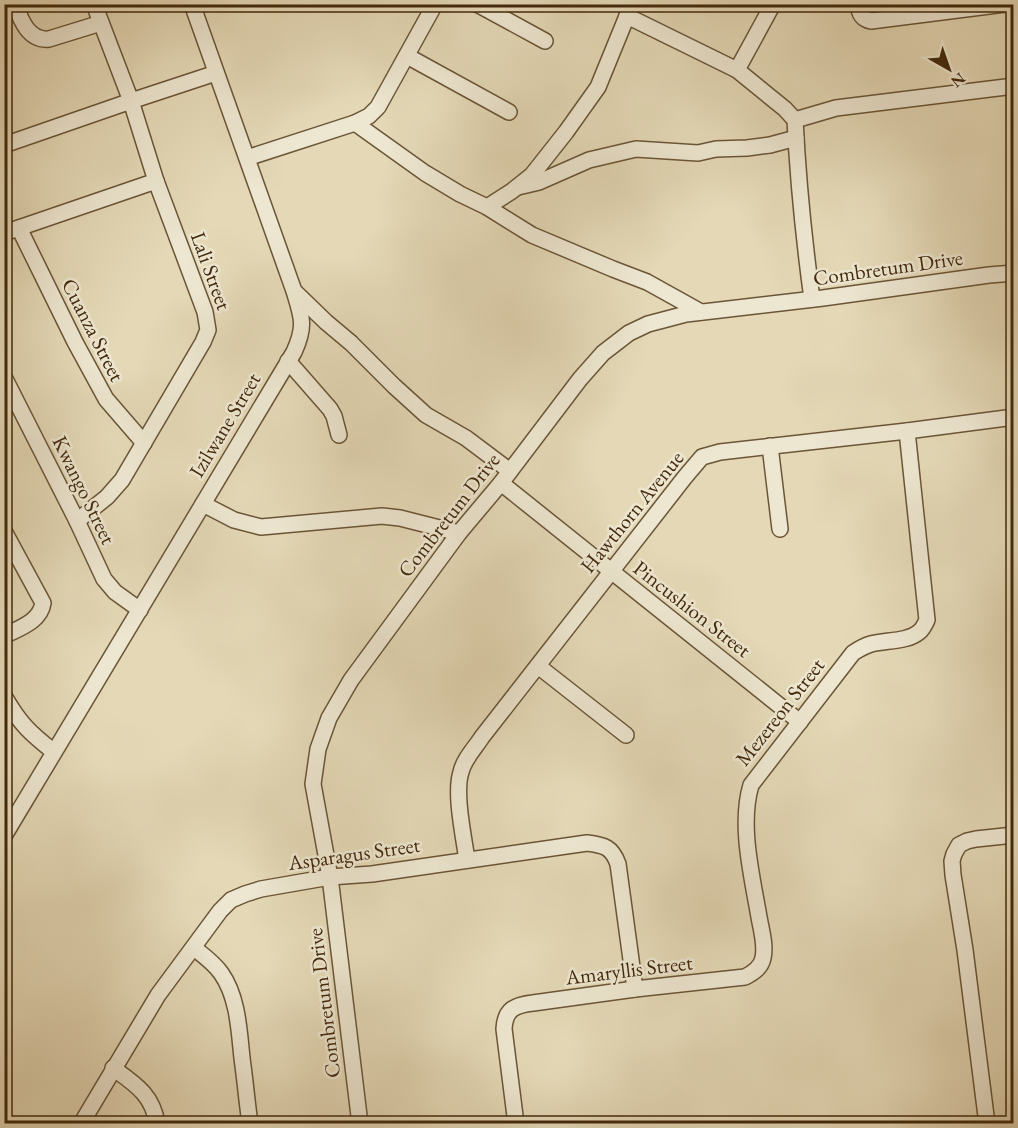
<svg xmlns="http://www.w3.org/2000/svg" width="1018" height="1128" font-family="'EB Garamond',serif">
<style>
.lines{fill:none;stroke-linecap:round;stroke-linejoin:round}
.minor-casing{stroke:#6a5537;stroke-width:18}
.minor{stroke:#ede6d0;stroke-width:15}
.labels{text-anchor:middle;stroke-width:5;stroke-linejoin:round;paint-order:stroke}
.street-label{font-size:21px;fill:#42290d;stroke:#ede6d0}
</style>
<rect width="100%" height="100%" fill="#e4d8b6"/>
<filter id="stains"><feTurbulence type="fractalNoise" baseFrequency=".00333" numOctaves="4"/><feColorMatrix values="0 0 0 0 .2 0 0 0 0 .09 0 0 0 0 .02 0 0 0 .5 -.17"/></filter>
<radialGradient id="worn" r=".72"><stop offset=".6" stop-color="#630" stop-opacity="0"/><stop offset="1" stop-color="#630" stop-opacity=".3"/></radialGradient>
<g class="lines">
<defs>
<g id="minor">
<path d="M 15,4 C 21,21 29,41 49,39 L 101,23"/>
<path d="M 477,4 L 545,41"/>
<path d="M 858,4 C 859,14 862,19 871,21 L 1005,4"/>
<path d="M 627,16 L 737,70 L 785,109 L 795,120 C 798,181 804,240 812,299"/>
<path d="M 407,56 L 509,112"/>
<path d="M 737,70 L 773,4"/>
<path d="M 795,120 L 836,108 L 1014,86"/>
<path d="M 355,123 L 425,173 L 460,194 L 487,207 L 532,235 L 613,269 L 647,282 L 701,312"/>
<path d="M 4,145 L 131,101 L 216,73"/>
<path d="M 247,158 L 355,123 L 369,116 L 378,107 L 435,4"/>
<path d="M 518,187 L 539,182 L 589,160 L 636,149 L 698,153 L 716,149 L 747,148 L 770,145 L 796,138"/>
<path d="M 487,207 L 512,191 L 532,175 L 566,132 L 598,87 L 627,16 L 633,4"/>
<path d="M 19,228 L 75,342 L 106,399 L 144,443"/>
<path d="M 4,233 L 156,181"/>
<path d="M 296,293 L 326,322 L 351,343 L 394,386 L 426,415 L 466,438 L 510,471"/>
<path d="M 288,361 L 330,409 L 334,416 L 339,435"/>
<path d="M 4,377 L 77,521 L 104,579 L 115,592 L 140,610"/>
<path d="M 770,446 L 780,529"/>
<path d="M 501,483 L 800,722"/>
<path d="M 203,504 L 234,520 L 261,527 L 382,516 L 400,518 L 459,533"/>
<path d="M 77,521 L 107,497 L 122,480 L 203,342 L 208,330 L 205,312 L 156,181 L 131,101 L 94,4"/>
<path d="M 4,531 L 43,603 C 40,622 19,628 4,636"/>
<path d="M 538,666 L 626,735"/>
<path d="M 4,696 C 20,724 30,733 54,752"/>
<path d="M 4,836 L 294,352 C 306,326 302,317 294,291 L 192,4"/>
<path d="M 467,860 C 464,838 454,793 461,772 C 464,759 475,748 482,737 L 685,477 L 702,457 L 720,452 L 907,431 L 1014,417"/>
<path d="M 194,948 C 203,955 214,963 221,973 C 238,997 239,1030 242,1058 C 245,1080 247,1102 250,1124"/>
<path d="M 113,1068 C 135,1084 153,1095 157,1124"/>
<path d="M 81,1124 L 158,995 L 220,911 L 231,900 L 245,894 L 261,889 L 330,877 L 372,874 L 587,843 C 604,845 612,847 618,864 L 635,989"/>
<path d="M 360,1124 L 330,877 L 313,784 L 318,749 L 329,718 L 351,680 L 459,533 L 501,483 L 580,379 L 603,353 L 629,333 L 648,324 L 686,314 L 823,298 L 989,275 L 1014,273"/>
<path d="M 516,1124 L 504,1029 C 505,1009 515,1005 533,1003 L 635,989 L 745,977 C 753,973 761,968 763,958 C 766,945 761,929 759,917 C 752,876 739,825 751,785 L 853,653 C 859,649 864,646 871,644 C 886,640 907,642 919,632 C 923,629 925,624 927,620 L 907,431"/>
<path d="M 987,1124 L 965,950 L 953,875 L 952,861 L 954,854 L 959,845 L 967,841 L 976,839 L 1014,835"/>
</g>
</defs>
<use href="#minor" class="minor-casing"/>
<use href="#minor" class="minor"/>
</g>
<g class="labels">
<g class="street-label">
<text transform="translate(888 268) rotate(-8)" y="7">Combretum Drive</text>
<text transform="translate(211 271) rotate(70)" y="7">Lali Street</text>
<text transform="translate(93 330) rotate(63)" y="7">Cuanza Street</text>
<text transform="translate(225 425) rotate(-59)" y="7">Izilwane Street</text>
<text transform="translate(84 490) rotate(64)" y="7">Kwango Street</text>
<text transform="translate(632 512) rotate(-51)" y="7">Hawthorn Avenue</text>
<text transform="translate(449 515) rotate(-52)" y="7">Combretum Drive</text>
<text transform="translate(692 609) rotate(38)" y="7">Pincushion Street</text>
<text transform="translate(780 712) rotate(-52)" y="7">Mezereon Street</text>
<text transform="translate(354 854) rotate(-8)" y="7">Asparagus Street</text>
<text transform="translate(629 970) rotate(-7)" y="7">Amaryllis Street</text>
<text transform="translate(324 1003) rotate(-97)" y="7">Combretum Drive</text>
</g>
</g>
<rect width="1018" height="1128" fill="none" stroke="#e4d8b6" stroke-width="24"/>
<rect x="6" y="6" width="1006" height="1116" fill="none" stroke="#42290d" stroke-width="3"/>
<rect x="12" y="12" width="994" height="1104" fill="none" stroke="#42290d" stroke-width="1.5"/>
<g transform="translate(949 69) rotate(140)" stroke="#ede6d0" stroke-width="4.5" paint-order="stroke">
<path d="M0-4.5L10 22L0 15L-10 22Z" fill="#42290d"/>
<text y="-9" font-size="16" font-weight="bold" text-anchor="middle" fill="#42290d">N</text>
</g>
<rect width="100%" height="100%" filter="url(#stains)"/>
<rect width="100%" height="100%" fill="url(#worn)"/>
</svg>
